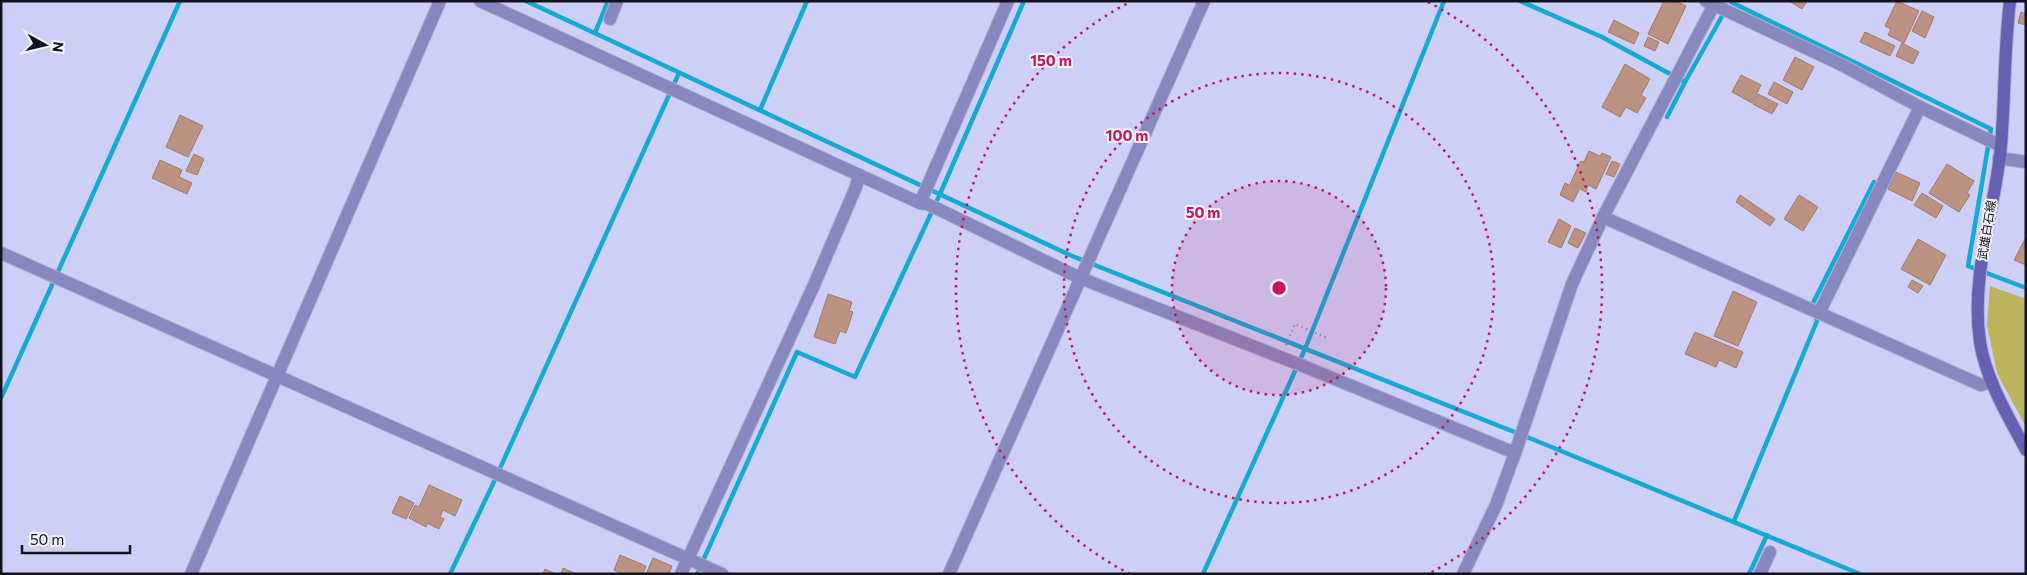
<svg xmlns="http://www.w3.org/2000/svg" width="2027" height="575" font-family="Commissioner,'Noto Sans JP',sans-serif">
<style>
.green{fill:#bcb45c}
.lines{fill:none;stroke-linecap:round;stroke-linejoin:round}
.stream{stroke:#15aad3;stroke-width:4.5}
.building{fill:#bc9382;stroke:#a17a6a}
.street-casing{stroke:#acadd0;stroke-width:14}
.secondary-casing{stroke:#acadd0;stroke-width:14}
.path{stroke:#81829f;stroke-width:2.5;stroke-dasharray:1 4;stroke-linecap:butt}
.street{stroke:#8887c0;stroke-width:12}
.secondary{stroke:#6660b3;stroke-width:12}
.ring{fill:none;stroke:#c2185b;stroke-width:2.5;stroke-dasharray:2.5 5}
.labels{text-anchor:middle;stroke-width:4;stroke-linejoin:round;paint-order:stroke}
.street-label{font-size:12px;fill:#131320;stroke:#f3f3fc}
.centre{fill:#c2185b;stroke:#f3f3fc;stroke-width:2.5}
.ring-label{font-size:15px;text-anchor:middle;font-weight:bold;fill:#c2185b;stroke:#f3f3fc;stroke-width:4;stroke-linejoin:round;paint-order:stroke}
</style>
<rect width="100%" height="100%" fill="#cecff7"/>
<path class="green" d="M 1990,286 L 2026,299 L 2026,427 L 1997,373 L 1987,325 Z"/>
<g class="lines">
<g class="stream">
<path d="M 526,1 L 1072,256 L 1532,439 L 1860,574"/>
<path d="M 1520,1 L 1602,37 L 1685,82 L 1725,11"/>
<path d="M 1731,2 L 1991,129 L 1968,266 L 2026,288"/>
<path d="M 595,33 L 608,1"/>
<path d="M 760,110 L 807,1"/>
<path d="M 1667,117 L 1685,82"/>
<path d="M 1,398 L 180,1"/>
<path d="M 1734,521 L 1817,321 L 1813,303 L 1874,182"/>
<path d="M 450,574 L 492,486 L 679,73"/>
<path d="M 697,574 L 797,352 L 855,377 L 940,194 L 1024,1"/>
<path d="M 1203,574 L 1305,349 L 1444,1"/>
<path d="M 1749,574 L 1767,535"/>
</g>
</g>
<g class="building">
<path d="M 1664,1 L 1676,1 L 1686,6 L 1668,44 L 1648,34 Z"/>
<path d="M 1789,1 L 1807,1 L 1802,9 Z"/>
<path d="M 1897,1 L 1919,11 L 1904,43 L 1888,35 L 1891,29 L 1885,26 Z"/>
<path d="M 1922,11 L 1934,17 L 1925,38 L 1912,31 Z"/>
<path d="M 2021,12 L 2026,14 L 2026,25 L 2018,23 Z"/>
<path d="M 1614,20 L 1639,33 L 1634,44 L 1608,32 Z"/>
<path d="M 1865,32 L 1895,46 L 1890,56 L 1860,42 Z"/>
<path d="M 1648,37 L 1659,42 L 1655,51 L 1644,46 Z"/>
<path d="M 1902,43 L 1919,52 L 1913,64 L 1896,56 Z"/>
<path d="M 1795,57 L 1814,67 L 1802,90 L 1783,80 Z"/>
<path d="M 1625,64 L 1650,79 L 1641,95 L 1646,98 L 1637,113 L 1626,107 L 1620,117 L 1602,107 Z"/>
<path d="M 1741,75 L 1761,85 L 1752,103 L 1732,92 Z"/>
<path d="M 1774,82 L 1793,92 L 1787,104 L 1768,94 Z"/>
<path d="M 1758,94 L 1778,104 L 1772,114 L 1753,104 Z"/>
<path d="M 180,115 L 203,126 L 188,157 L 166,147 Z"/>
<path d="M 1589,151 L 1600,156 L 1602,153 L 1611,157 L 1596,189 L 1588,185 L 1586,192 L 1570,184 L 1581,161 L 1584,162 Z"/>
<path d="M 194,154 L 204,159 L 197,175 L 186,171 Z"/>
<path d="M 160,160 L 182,170 L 179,177 L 192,183 L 187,194 L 152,178 Z"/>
<path d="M 1612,161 L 1620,164 L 1614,177 L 1606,174 Z"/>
<path d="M 1947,164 L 1974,181 L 1967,193 L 1970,195 L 1959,212 L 1929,193 Z"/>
<path d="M 1896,172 L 1920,183 L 1912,201 L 1888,189 Z"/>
<path d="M 1565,183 L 1579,190 L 1573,202 L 1560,195 Z"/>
<path d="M 1922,193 L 1943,206 L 1936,218 L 1914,205 Z"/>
<path d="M 1740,195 L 1775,219 L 1770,226 L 1736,202 Z"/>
<path d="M 1799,195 L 1818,207 L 1803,231 L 1784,219 Z"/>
<path d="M 1559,219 L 1571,226 L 1561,248 L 1548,242 Z"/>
<path d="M 1575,228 L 1586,233 L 1578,248 L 1568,243 Z"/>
<path d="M 2026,237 L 2026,265 L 2014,260 Z"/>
<path d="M 1918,239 L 1946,255 L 1930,285 L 1901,269 Z"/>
<path d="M 1912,280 L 1923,286 L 1918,293 L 1908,287 Z"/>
<path d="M 1733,291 L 1757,302 L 1738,346 L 1714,336 Z"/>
<path d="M 828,294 L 852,302 L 849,311 L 853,312 L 846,333 L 840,331 L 835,344 L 814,337 Z"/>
<path d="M 1695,332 L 1743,352 L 1736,368 L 1719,360 L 1716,367 L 1685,354 Z"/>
<path d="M 429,485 L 462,500 L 455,516 L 443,510 L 440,517 L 444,519 L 439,529 L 427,523 L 426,527 L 409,518 L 415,505 L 419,507 Z"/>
<path d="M 400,496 L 414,503 L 406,519 L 392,513 Z"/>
<path d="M 620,555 L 646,566 L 643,574 L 619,574 L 619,572 L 614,570 Z"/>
<path d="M 653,558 L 672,566 L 669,574 L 646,574 Z"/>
<path d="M 563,568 L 576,574 L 561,574 Z"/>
<path d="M 545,569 L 556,574 L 543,574 Z"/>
</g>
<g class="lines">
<defs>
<g id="street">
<path d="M 480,1 L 920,203 L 927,204 L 938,209 L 1080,278 L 1303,366 L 1515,453"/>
<path d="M 1706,1 L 1842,65 L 1920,107 L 2001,146"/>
<path d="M 610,19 L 617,1"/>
<path d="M 1999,158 L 2026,162"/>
<path d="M 920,203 L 1008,1"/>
<path d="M 1603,217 L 1981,385 L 1992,382"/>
<path d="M 1,253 L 722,574"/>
<path d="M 1819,313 L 1920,107"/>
<path d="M 191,574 L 440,1"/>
<path d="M 681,574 L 814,285 L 856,187 L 859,175"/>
<path d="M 949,574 L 1204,1"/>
<path d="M 1463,574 L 1496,505 L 1515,453 L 1572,284 L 1603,217 L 1716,1"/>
<path d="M 1760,574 L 1770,552"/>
</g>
<path id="secondary" d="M 2010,1 C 2004,49 2005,98 2001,146 C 1995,211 1970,275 1980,342 C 1986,380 2008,416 2026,450"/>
</defs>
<use href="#street" class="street-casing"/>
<use href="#secondary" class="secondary-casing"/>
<path class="path" d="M 1286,345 L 1295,324 L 1327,338"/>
<use href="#street" class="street"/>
<use href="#secondary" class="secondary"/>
</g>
<circle cx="1279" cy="288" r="107" fill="#c2185b" fill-opacity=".12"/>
<g class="ring">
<circle cx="1279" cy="288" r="107"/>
<circle cx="1279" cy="288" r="215"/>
<path d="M1130 574A322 322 0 0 1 1130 2M1428 2A322 322 0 0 1 1428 574"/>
</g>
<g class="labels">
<g class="street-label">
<text transform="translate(1987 230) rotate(-81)" y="4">武雄白石線</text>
</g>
</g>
<circle cx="1279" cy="288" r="8" class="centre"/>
<g class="ring-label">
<text x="1051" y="66">150 m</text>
<text x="1127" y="141">100 m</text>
<text x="1203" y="218">50 m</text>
</g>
<rect width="2027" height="575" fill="none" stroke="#131320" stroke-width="5"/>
<g transform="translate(45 45) rotate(98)" stroke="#f3f3fc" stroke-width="4" paint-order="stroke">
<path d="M0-4L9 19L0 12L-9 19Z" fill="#131320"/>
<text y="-8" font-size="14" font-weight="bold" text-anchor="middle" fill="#131320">N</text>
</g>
<path d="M22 545v8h108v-8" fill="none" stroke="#131320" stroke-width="2.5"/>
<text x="30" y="545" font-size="15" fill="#131320" stroke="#f3f3fc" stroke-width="4" paint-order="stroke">50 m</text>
</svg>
